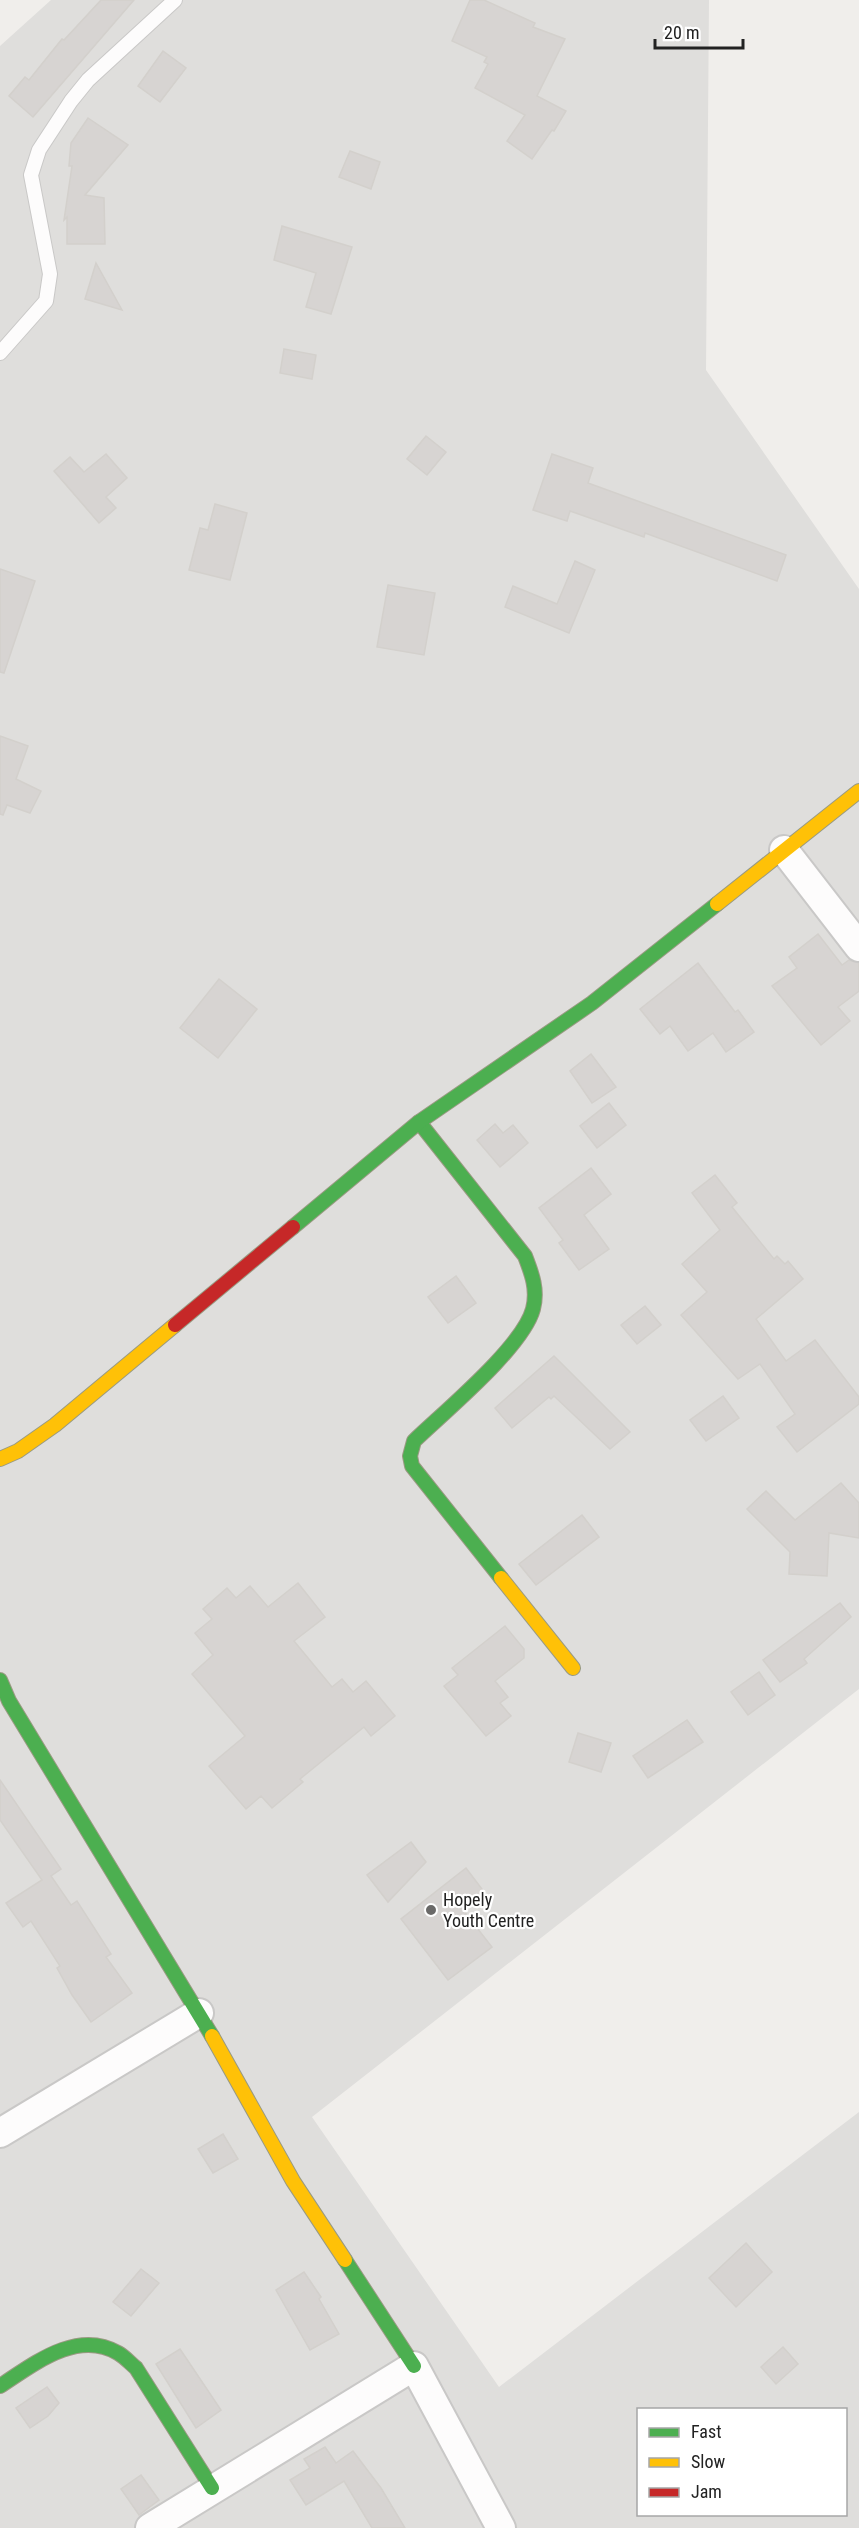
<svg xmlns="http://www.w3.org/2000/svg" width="859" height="2528" font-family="'Roboto Condensed',sans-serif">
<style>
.residential{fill:#dfdedc;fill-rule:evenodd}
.building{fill:#d7d4d2;stroke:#d3d0cc;stroke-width:1.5}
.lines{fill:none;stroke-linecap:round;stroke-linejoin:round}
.lane-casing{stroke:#c9c8c7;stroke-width:16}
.street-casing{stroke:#c9c8c7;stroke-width:32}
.fast-casing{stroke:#999a82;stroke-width:16}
.slow-casing{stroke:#999a82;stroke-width:16}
.jam-casing{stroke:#999a82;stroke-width:16}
.lane{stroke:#fdfcfc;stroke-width:14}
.street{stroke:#fdfcfc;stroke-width:28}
.fast{stroke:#4caf50;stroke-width:14}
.slow{stroke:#ffc107;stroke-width:14}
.jam{stroke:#c62828;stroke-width:14}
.poi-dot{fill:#6a6968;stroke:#fff;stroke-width:2}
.labels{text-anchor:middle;stroke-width:4.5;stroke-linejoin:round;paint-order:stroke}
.poi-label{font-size:18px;fill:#222;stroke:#fff;text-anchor:start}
</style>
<rect width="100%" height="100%" fill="#f0eeeb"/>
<path class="residential" d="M 51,0 L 709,0 L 706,370 L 859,589 L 859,1689 L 312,2117 L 499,2387 L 859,2112 L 859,2528 L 0,2528 L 0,46 ZM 638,2410 L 846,2410 L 846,2514 L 638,2514 Z"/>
<g class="building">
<path d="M 101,0 L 134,0 L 33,117 L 9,96 L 25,77 L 29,80 L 62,39 L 64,40 Z"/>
<path d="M 470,0 L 484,0 L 535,23 L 533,27 L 565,39 L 537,96 L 566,111 L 554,131 L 552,130 L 532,159 L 507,141 L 525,115 L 475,88 L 488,64 L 484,62 L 487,57 L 452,41 Z"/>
<path d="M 163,51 L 186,68 L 160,102 L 138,86 Z"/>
<path d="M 88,118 L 128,145 L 85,195 L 104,198 L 105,244 L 67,244 L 67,217 L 64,220 L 72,166 L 69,166 L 71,143 Z"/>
<path d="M 350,151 L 380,162 L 371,189 L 339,177 Z"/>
<path d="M 282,226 L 352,247 L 331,314 L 306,307 L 316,273 L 274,260 Z"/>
<path d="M 96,263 L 122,310 L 85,299 Z"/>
<path d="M 284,349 L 316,355 L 312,379 L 280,373 Z"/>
<path d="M 426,436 L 446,452 L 427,475 L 407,459 Z"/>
<path d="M 106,454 L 127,478 L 106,497 L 116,508 L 99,523 L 54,471 L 70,457 L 84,472 Z"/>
<path d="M 552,454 L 593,468 L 588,483 L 786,555 L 777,581 L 645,533 L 644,537 L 570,511 L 567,521 L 533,510 Z"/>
<path d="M 215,504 L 247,513 L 230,580 L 189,570 L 200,528 L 208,530 Z"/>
<path d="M 575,561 L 595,570 L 569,633 L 505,607 L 513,586 L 557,604 Z"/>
<path d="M 0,569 L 35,581 L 4,673 L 0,672 Z"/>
<path d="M 388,585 L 435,593 L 424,655 L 377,647 Z"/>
<path d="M 0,736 L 28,746 L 16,779 L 41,791 L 30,813 L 7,805 L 3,815 L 0,814 Z"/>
<path d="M 818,934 L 842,965 L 849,960 L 859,963 L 859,991 L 838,1007 L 850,1021 L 821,1045 L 772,986 L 797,968 L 789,957 Z"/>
<path d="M 698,963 L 735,1012 L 738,1010 L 754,1032 L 726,1052 L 713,1033 L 688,1051 L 670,1026 L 660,1034 L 640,1009 Z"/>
<path d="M 219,979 L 257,1009 L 218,1058 L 180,1028 Z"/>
<path d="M 591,1054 L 616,1087 L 592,1103 L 570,1071 Z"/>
<path d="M 609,1103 L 626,1125 L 597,1148 L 580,1126 Z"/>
<path d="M 495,1124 L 503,1133 L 513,1125 L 528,1143 L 500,1167 L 477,1140 Z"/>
<path d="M 591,1168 L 611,1194 L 584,1215 L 609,1249 L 579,1270 L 559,1243 L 563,1240 L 539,1208 Z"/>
<path d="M 715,1175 L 737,1203 L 732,1207 L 774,1259 L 777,1256 L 785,1264 L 788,1261 L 803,1279 L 756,1319 L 786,1361 L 815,1340 L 859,1397 L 859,1404 L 797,1452 L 777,1427 L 795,1414 L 760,1364 L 738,1379 L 681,1315 L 707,1292 L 682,1264 L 720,1230 L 692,1193 Z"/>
<path d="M 456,1276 L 476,1303 L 448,1323 L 428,1297 Z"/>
<path d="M 645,1306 L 661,1325 L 637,1344 L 621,1325 Z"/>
<path d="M 554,1356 L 630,1432 L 610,1449 L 554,1396 L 551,1399 L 549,1397 L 512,1428 L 495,1408 Z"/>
<path d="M 723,1396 L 739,1418 L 706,1441 L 690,1420 Z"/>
<path d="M 841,1483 L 859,1503 L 859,1538 L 829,1533 L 827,1576 L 789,1574 L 790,1552 L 747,1509 L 766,1491 L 795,1520 Z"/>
<path d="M 582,1515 L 599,1537 L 536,1585 L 519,1564 Z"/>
<path d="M 298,1583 L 325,1617 L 294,1641 L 332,1687 L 342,1679 L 353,1692 L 366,1681 L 395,1716 L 371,1736 L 364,1727 L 300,1779 L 303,1782 L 272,1808 L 261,1796 L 246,1809 L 209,1766 L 245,1736 L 192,1674 L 213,1655 L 195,1633 L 212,1619 L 203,1609 L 227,1588 L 236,1598 L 250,1586 L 268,1607 Z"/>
<path d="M 840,1603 L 851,1617 L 804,1659 L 807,1663 L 780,1682 L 763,1660 Z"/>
<path d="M 505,1626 L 524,1649 L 524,1658 L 495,1681 L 508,1697 L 500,1703 L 511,1716 L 486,1736 L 444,1686 L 458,1675 L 452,1668 Z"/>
<path d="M 759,1672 L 775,1695 L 748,1715 L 731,1692 Z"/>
<path d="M 687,1720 L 703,1742 L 648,1778 L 633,1756 Z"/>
<path d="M 578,1733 L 611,1743 L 601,1772 L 569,1762 Z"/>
<path d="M 0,1780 L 61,1869 L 51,1876 L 71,1905 L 77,1901 L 111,1954 L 106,1957 L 132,1993 L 91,2022 L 72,1995 L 57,1968 L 60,1966 L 31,1921 L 23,1927 L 6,1903 L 42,1880 L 0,1820 Z"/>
<path d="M 411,1842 L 426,1862 L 388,1902 L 367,1875 Z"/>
<path d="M 466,1868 L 485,1893 L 463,1910 L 492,1947 L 448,1980 L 401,1919 Z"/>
<path d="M 223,2134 L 238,2159 L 213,2173 L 198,2149 Z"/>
<path d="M 746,2243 L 772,2272 L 736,2307 L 709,2278 Z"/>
<path d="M 141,2269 L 159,2283 L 131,2316 L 113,2302 Z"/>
<path d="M 304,2272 L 321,2297 L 319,2299 L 339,2334 L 310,2350 L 276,2290 Z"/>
<path d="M 783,2347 L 798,2364 L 776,2384 L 761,2367 Z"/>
<path d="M 180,2349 L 221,2410 L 196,2428 L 156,2364 Z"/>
<path d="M 47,2387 L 59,2403 L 48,2416 L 30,2428 L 16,2408 Z"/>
<path d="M 325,2447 L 336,2463 L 353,2451 L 381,2488 L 405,2528 L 372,2528 L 344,2481 L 306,2505 L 290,2480 L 310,2468 L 304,2459 Z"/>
<path d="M 141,2475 L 159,2500 L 139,2515 L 121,2489 Z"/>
</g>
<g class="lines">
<defs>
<path id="lane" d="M 0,353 L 46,301 L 50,274 L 31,175 L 39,150 L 71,101 L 88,80 L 175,0"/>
<g id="street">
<path d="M 784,850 L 859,947"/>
<path d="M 0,2133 L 199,2013"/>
<path d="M 150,2528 L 414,2366 L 501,2528"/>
</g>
<g id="fast">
<path d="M 419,1122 L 525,1256 C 532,1274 538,1290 533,1309 C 523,1347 444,1412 414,1441 L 410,1456 L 412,1466 L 501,1578"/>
<path d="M 293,1227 L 419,1122 L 592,1003 L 717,904"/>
<path d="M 0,1680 L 9,1701 L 212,2036"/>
<path d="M 345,2260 L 414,2366"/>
<path d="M 0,2386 C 34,2364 77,2329 118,2353 C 125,2357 130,2363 136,2368 L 212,2488"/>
</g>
<g id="slow">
<path d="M 717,904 L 859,791"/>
<path d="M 0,1459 L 18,1451 L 55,1425 L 175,1325"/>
<path d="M 501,1578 L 573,1668"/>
<path d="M 212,2036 L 293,2181 L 345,2260"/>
</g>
<path id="jam" d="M 175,1325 L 293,1227"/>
</defs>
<use href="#lane" class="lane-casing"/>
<use href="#street" class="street-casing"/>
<use href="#fast" class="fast-casing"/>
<use href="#slow" class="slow-casing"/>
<use href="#jam" class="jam-casing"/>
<use href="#lane" class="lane"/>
<use href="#street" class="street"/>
<use href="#fast" class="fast"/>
<use href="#slow" class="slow"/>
<use href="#jam" class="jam"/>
</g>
<circle class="poi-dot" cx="431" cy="1910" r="6"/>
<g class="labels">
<g class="poi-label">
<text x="443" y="1906">Hopely<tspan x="443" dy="21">Youth Centre</tspan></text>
</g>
</g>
<rect x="637" y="2408" width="210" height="108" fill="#ffffff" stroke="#a7a7a7" stroke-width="1.5"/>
<rect x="649" y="2428" width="30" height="9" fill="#4caf50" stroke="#a7a7a7" stroke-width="1.5"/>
<text x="691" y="2438" font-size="18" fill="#222222">Fast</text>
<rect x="649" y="2458" width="30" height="9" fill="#ffc107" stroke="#a7a7a7" stroke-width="1.5"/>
<text x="691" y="2468" font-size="18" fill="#222222">Slow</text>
<rect x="649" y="2488" width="30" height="9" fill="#c62828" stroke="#a7a7a7" stroke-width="1.5"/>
<text x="691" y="2498" font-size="18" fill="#222222">Jam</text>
<path d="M655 39v9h88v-9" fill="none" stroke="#222222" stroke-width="3"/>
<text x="664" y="39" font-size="18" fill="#222222" stroke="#ffffff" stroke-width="4.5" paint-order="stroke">20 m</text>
</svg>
